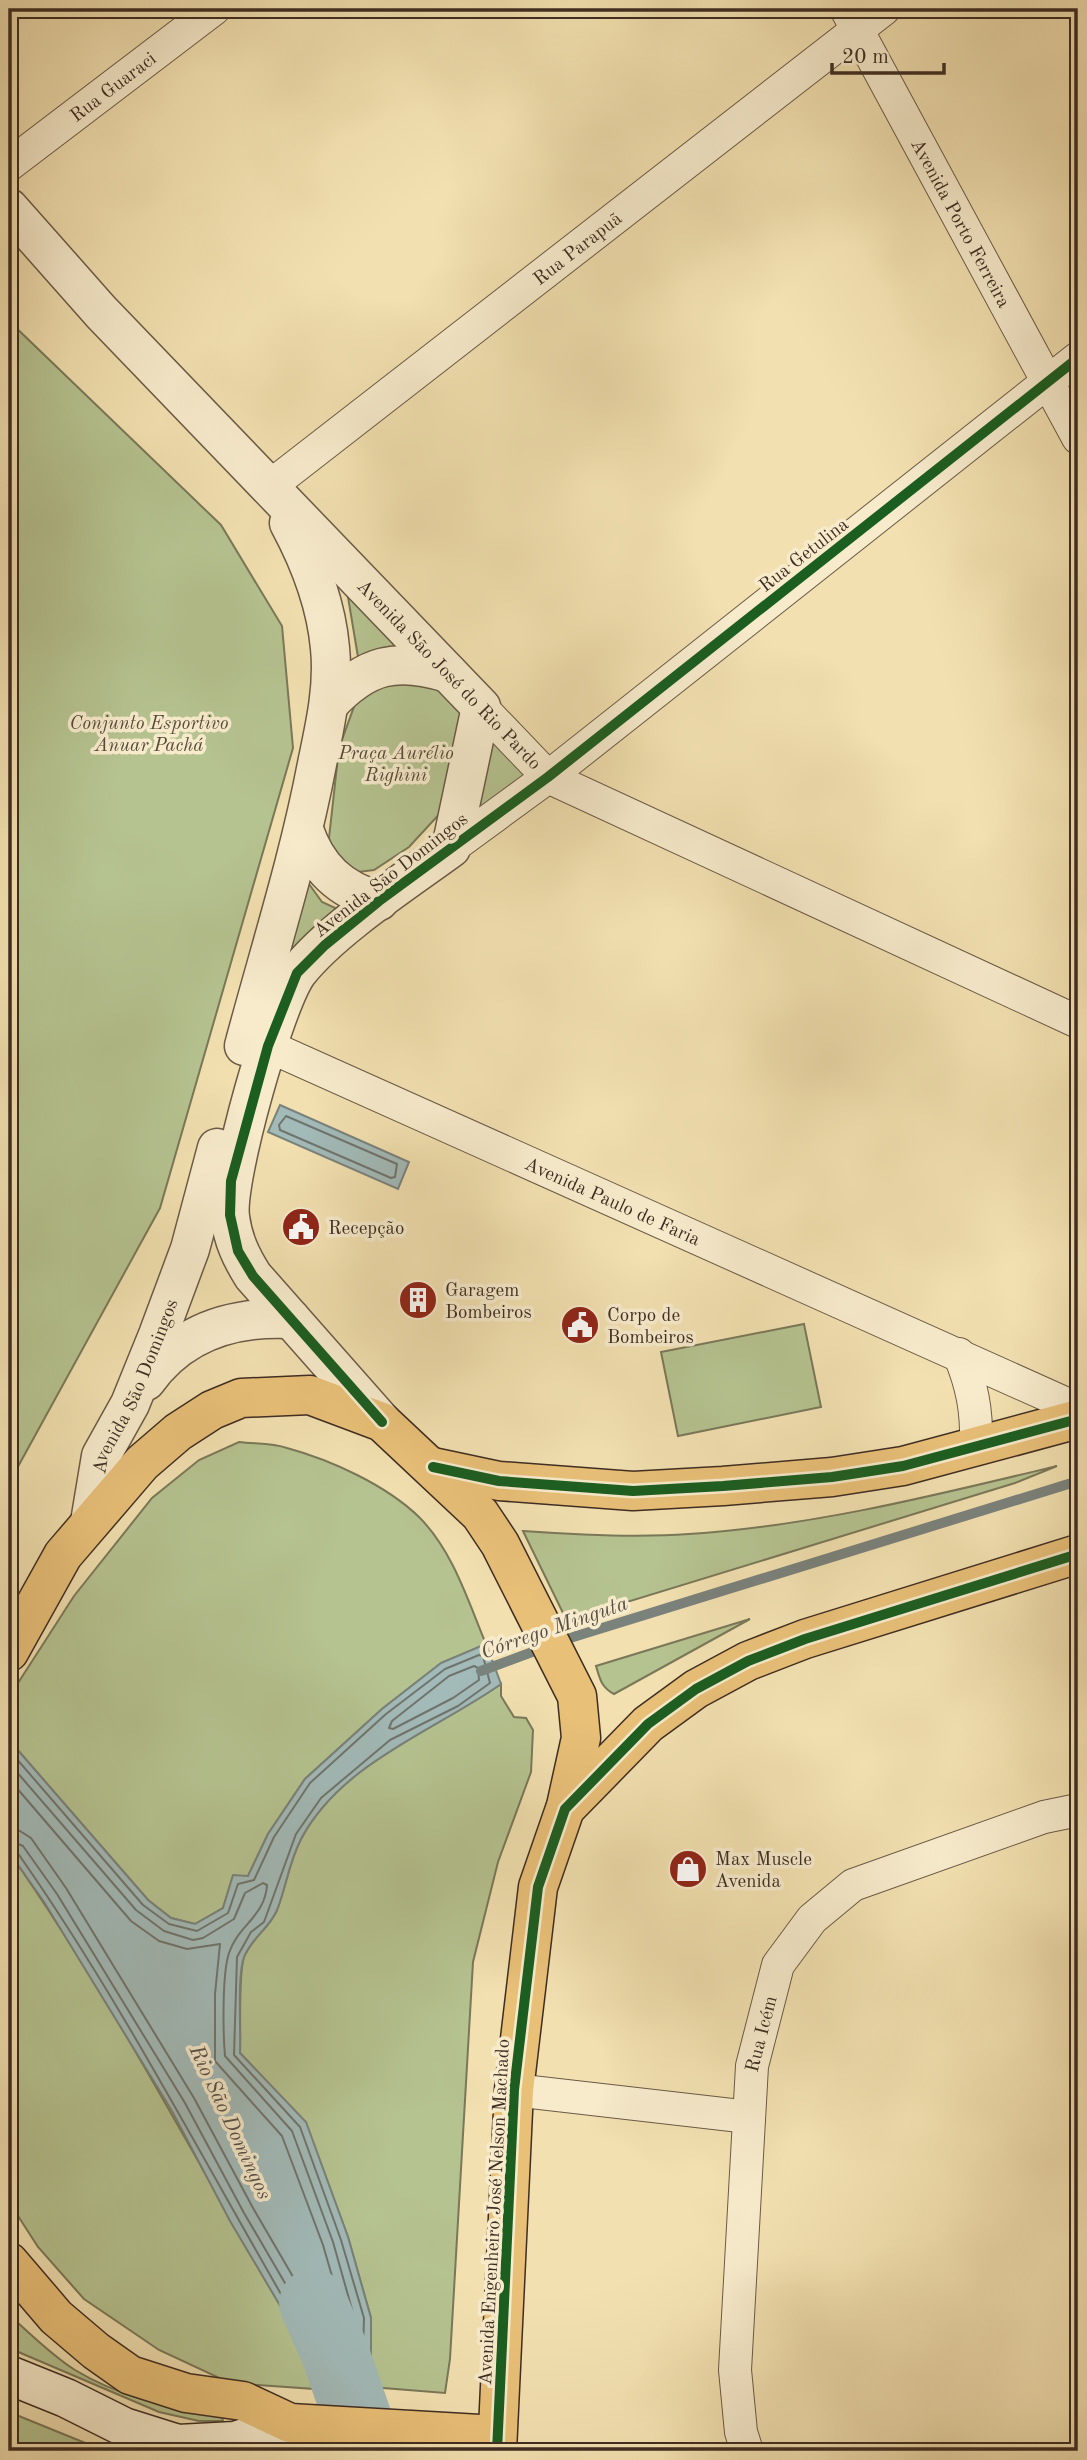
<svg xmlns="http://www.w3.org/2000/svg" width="1087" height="2460" font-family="'Old Standard TT',serif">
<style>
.green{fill:#b5c390;stroke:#7a7859;stroke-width:2}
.water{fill:#a2bab8;stroke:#7a827c;stroke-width:2}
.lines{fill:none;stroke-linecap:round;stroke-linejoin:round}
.shore{stroke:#70746d;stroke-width:2}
.stream{stroke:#7a827c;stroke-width:10}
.river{stroke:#a2bab8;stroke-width:68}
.minor-casing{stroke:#6b5a46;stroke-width:34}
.tertiary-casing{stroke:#6b5a46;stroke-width:41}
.secondary-casing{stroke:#3e2d22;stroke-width:41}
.primary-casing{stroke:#3e2d22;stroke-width:41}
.minor{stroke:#f7ebcc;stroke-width:32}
.tertiary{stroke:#f7ebcc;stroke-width:38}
.secondary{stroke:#f7ebcc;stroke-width:38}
.primary{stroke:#e9c078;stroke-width:38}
.cycleway-casing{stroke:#f7ebcc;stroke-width:15}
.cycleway{stroke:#1b5e20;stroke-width:10}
.labels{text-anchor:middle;stroke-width:7;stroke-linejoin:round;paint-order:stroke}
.street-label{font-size:19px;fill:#3e2d22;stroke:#f7ebcc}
.park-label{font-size:19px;font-style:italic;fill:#564b38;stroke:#f7ebcc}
.poi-label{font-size:19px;fill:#3e2d22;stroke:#f7ebcc;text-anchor:start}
.water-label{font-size:21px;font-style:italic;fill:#575048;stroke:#f7ebcc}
</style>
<rect width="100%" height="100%" fill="#f2e0b0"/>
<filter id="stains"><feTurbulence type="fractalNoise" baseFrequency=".00286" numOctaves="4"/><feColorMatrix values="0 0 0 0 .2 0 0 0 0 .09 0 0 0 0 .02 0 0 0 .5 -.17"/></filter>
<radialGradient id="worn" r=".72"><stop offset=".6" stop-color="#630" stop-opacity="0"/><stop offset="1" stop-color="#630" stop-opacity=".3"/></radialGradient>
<g class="green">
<path d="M 9,321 L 221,525 L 282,626 L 293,748 L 160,1208 L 9,1483 Z"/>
<path d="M 346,585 L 398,649 L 358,657 Z"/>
<path d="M 399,674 L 466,701 L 444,809 L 409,847 L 374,870 L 350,873 L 332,857 L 329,838 L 339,748 L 355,704 Z"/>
<path d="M 494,733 L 536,774 L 475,812 Z"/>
<path d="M 309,884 L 322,902 L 344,912 L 278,983 Z"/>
<path d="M 804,1324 L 821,1407 L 678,1436 L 661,1352 Z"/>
<path d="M 239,1442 C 254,1444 272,1443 287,1448 C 331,1460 386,1485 419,1517 C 453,1551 468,1601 486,1644 L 441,1663 L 382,1709 L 305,1779 L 268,1834 L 248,1876 L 233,1876 L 223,1908 L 195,1924 L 171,1918 L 148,1900 L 9,1740 L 9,1697 L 74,1596 L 152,1498 L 199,1460 Z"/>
<path d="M 1057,1466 L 1015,1483 L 575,1618 L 563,1613 L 523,1531 C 578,1535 634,1538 689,1534 C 813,1526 936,1495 1057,1466 Z"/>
<path d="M 750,1619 L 614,1694 C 601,1687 600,1679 596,1666 Z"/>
<path d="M 501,1684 L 501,1696 L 514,1717 L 526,1718 L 533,1730 L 531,1772 L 498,1862 L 473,1962 L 450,2359 L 445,2393 L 371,2387 L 371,2318 L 348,2237 L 306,2123 L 240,2053 C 241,2031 238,1975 244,1957 C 252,1937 269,1929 277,1910 C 286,1887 289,1862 301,1839 C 341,1763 434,1731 501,1684 Z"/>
<path d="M 9,1852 C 129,2023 222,2212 330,2390 L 230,2383 L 159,2350 L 84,2299 L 38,2247 L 9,2202 Z"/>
<path d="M 9,2315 C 30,2333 51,2355 75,2370 C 121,2398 170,2407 222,2417 L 223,2421 L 199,2421 L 159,2412 L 9,2348 Z"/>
<path d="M 9,2412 L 105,2451 L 9,2451 Z"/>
</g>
<g class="water">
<path d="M 280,1105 L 409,1162 L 398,1189 L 268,1132 Z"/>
<path d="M 486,1644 L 501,1684 C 434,1731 341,1763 301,1839 C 289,1862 286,1887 277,1910 C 269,1929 252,1937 244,1957 C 237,1976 241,2030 240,2053 L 306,2122 L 348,2237 L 371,2318 L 371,2387 L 330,2390 L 230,2221 L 172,2111 L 44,1902 L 9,1852 L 9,1740 L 148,1900 L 171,1918 L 195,1924 L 223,1908 L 233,1875 L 248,1876 L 268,1834 L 305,1779 L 382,1709 L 441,1663 Z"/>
</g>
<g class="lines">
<g class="shore">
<path d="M 286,1116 L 397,1164 L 395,1177 L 391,1178 L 280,1130 L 279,1125 Z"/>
<path d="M 474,1666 L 478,1668 L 479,1680 L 453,1698 L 393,1729 L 389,1728 L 392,1721 L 449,1676 Z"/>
<path d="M 9,1750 L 143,1905 L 169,1924 L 197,1931 L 228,1913 L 238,1884 L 254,1880 L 274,1837 L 310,1783 L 386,1714 L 445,1669 L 479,1655 L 483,1656 L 490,1683 L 458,1706 L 390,1740 L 321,1798 L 296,1834 L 264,1922 L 251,1932 L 237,1957 L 234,2055 L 300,2127 L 341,2240 L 364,2318 L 362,2380 L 332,2381 C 226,2206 135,2020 17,1852 L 9,1849"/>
<path d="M 9,1763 L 136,1910 L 164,1931 L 193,1940 L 203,1938 L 234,1919 L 245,1893 L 263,1883 L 267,1885 C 265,1917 238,1925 229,1953 C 222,1974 223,2033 225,2056 L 292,2131 L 333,2242 L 355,2320 L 354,2372 L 337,2372 L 244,2213 L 185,2103 L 57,1894 L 23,1846 L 9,1840"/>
<path d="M 9,1779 L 131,1921 L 159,1941 L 187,1949 L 220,1944 L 215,1994 L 215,2061 L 282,2136 L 323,2245 L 345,2321 L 343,2355 L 338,2354 L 253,2208 L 194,2098 L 66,1888 L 31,1838 L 20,1831 L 9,1830"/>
</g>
<path class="stream" d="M 481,1671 L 570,1638 L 1078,1481"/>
<path class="river" d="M 313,2303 L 335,2353 L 369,2451"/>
<defs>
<g id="minor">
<path id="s1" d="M 846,9 L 1078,438"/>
<path id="s2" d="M 9,165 L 214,9"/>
<path id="s3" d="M 269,487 L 884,9"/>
<path d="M 481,707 L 548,777 L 1078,1022"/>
<path d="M 451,848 L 548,777 L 1078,358"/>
<path id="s4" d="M 268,1046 L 1078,1409"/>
<path d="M 959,1354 C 972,1385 977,1410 976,1444"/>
<path d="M 514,2090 L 749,2117"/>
<path id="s5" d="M 747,2451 L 741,2432 L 735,2370 L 752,2066 L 778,1965 L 812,1919 L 853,1885 L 1044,1817 L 1078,1810"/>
</g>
<g id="tertiary">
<path d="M 9,208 L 101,312 L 481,707 L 451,848 C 406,881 332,929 298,972 C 275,1003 225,1179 230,1217 C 233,1240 241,1257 253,1276 L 382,1422"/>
<path d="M 329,704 C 366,664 396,657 448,673"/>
<path d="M 304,830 C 317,868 340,890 379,901"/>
<path d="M 244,1046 C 269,952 299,859 317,764 C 325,726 334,687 330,648 C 326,603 310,562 289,523"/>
<path d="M 146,1381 C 181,1332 233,1316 291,1319"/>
<path id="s6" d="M 90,1522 L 101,1456 L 130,1404 L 158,1335 L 190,1249 L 217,1148"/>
</g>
<path id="secondary" d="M 9,2375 L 66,2398 L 124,2427 L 178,2444 L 235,2441 L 290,2423"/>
<g id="primary">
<path d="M 433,1467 L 499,1481 L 633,1491 L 723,1486 L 832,1477 L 903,1466 L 1078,1419"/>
<path d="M 9,1652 L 63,1555 L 142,1463 L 178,1432 L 212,1410 L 241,1398 L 310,1395 L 382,1422 L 480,1514 L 500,1544 L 577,1696 L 581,1738 L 566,1806"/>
<path d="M 9,2262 L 56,2317 L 96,2351 L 130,2375 L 186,2393 L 243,2401 L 290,2423 L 497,2435"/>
<path d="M 497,2451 L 514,2090 L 538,1887 L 565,1809 L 648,1724 L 696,1689 L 748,1661 L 805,1639 L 1078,1554"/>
</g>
</defs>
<use href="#minor" class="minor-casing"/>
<use href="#tertiary" class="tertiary-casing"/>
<use href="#secondary" class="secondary-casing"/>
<use href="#primary" class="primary-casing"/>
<use href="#minor" class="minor"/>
<use href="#tertiary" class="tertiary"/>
<use href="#secondary" class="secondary"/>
<use href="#primary" class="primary"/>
<defs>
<g id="cycleway">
<path d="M 382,1422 L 253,1276 L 238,1251 L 230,1215 L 231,1181 L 268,1046 L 297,973 L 325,945 L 379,901 L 548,777 L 1078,358"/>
<path d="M 433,1467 L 499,1481 L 633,1491 L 723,1486 L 832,1477 L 903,1466 L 1078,1419"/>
<path d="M 497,2451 L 514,2090 L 538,1887 L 565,1809 L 648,1724 L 696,1689 L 748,1661 L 805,1639 L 1078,1554"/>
</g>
</defs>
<use href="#cycleway" class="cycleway-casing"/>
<use href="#cycleway" class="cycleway"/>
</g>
<defs>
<symbol id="civic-disc" viewBox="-11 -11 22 22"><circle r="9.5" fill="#8f2418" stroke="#f7ebcc"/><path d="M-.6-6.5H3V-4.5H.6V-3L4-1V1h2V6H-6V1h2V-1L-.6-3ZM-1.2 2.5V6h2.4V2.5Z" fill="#fff"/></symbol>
<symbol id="building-disc" viewBox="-11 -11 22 22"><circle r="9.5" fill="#8f2418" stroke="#f7ebcc"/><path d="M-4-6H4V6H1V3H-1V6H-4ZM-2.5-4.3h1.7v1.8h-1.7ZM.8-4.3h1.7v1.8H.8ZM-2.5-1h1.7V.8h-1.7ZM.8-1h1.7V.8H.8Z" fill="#fff"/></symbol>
<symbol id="shop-disc" viewBox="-11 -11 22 22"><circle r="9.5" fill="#8f2418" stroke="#f7ebcc"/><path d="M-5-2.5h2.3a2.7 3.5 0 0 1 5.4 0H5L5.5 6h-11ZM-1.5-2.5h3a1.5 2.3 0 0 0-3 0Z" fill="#fff"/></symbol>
</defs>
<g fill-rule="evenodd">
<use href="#civic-disc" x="279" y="1205" width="44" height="44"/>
<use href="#building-disc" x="396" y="1278" width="44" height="44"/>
<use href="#civic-disc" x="558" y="1303" width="44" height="44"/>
<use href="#shop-disc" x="666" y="1847" width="44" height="44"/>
</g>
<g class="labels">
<g class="street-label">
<text dy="7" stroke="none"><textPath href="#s2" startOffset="130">Rua Guaraci</textPath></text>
<text dy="7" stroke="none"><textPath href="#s1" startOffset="243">Avenida Porto Ferreira</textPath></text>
<text dy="7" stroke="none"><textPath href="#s3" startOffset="390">Rua Parapuã</textPath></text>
<text transform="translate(803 554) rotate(-38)" y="7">Rua Getulina</text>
<text transform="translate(450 674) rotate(46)" y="7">Avenida São José do Rio Pardo</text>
<text transform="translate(390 874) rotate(-38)" y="7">Avenida São Domingos</text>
<text dy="7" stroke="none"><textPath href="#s4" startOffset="378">Avenida Paulo de Faria</textPath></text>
<text dy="7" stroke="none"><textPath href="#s6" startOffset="144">Avenida São Domingos</textPath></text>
<text dy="7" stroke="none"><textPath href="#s5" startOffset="420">Rua Icém</textPath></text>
<text transform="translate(493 2212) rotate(-87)" y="7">Avenida Engenheiro José Nelson Machado</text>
</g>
<g class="park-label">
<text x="149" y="729">Conjunto Esportivo<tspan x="149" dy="22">Anuar Pachá</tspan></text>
<text x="396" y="759">Praça Aurélio<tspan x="396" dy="22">Righini</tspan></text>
</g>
<g class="poi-label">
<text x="328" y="1234">Recepção</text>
<text x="445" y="1296">Garagem<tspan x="445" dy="22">Bombeiros</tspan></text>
<text x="607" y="1321">Corpo de<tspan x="607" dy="22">Bombeiros</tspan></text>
<text x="715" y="1865">Max Muscle<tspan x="715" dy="22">Avenida</tspan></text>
</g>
<g class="water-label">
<text transform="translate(554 1627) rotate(-19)" y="7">Córrego Minguta</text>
<text transform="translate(231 2122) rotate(65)" y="7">Rio São Domingos</text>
</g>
</g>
<rect width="1087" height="2460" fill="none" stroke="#f2e0b0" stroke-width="35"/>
<rect x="10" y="10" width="1066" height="2439" fill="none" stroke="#3e2d22" stroke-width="3.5"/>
<rect x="18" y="18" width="1052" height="2425" fill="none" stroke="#3e2d22" stroke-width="2"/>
<path d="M832 63v10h112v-10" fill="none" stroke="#3e2d22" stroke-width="3.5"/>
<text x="842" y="63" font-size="21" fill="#3e2d22" stroke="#f7ebcc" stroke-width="5" paint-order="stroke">20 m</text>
<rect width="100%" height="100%" filter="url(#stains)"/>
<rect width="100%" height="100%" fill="url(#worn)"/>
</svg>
